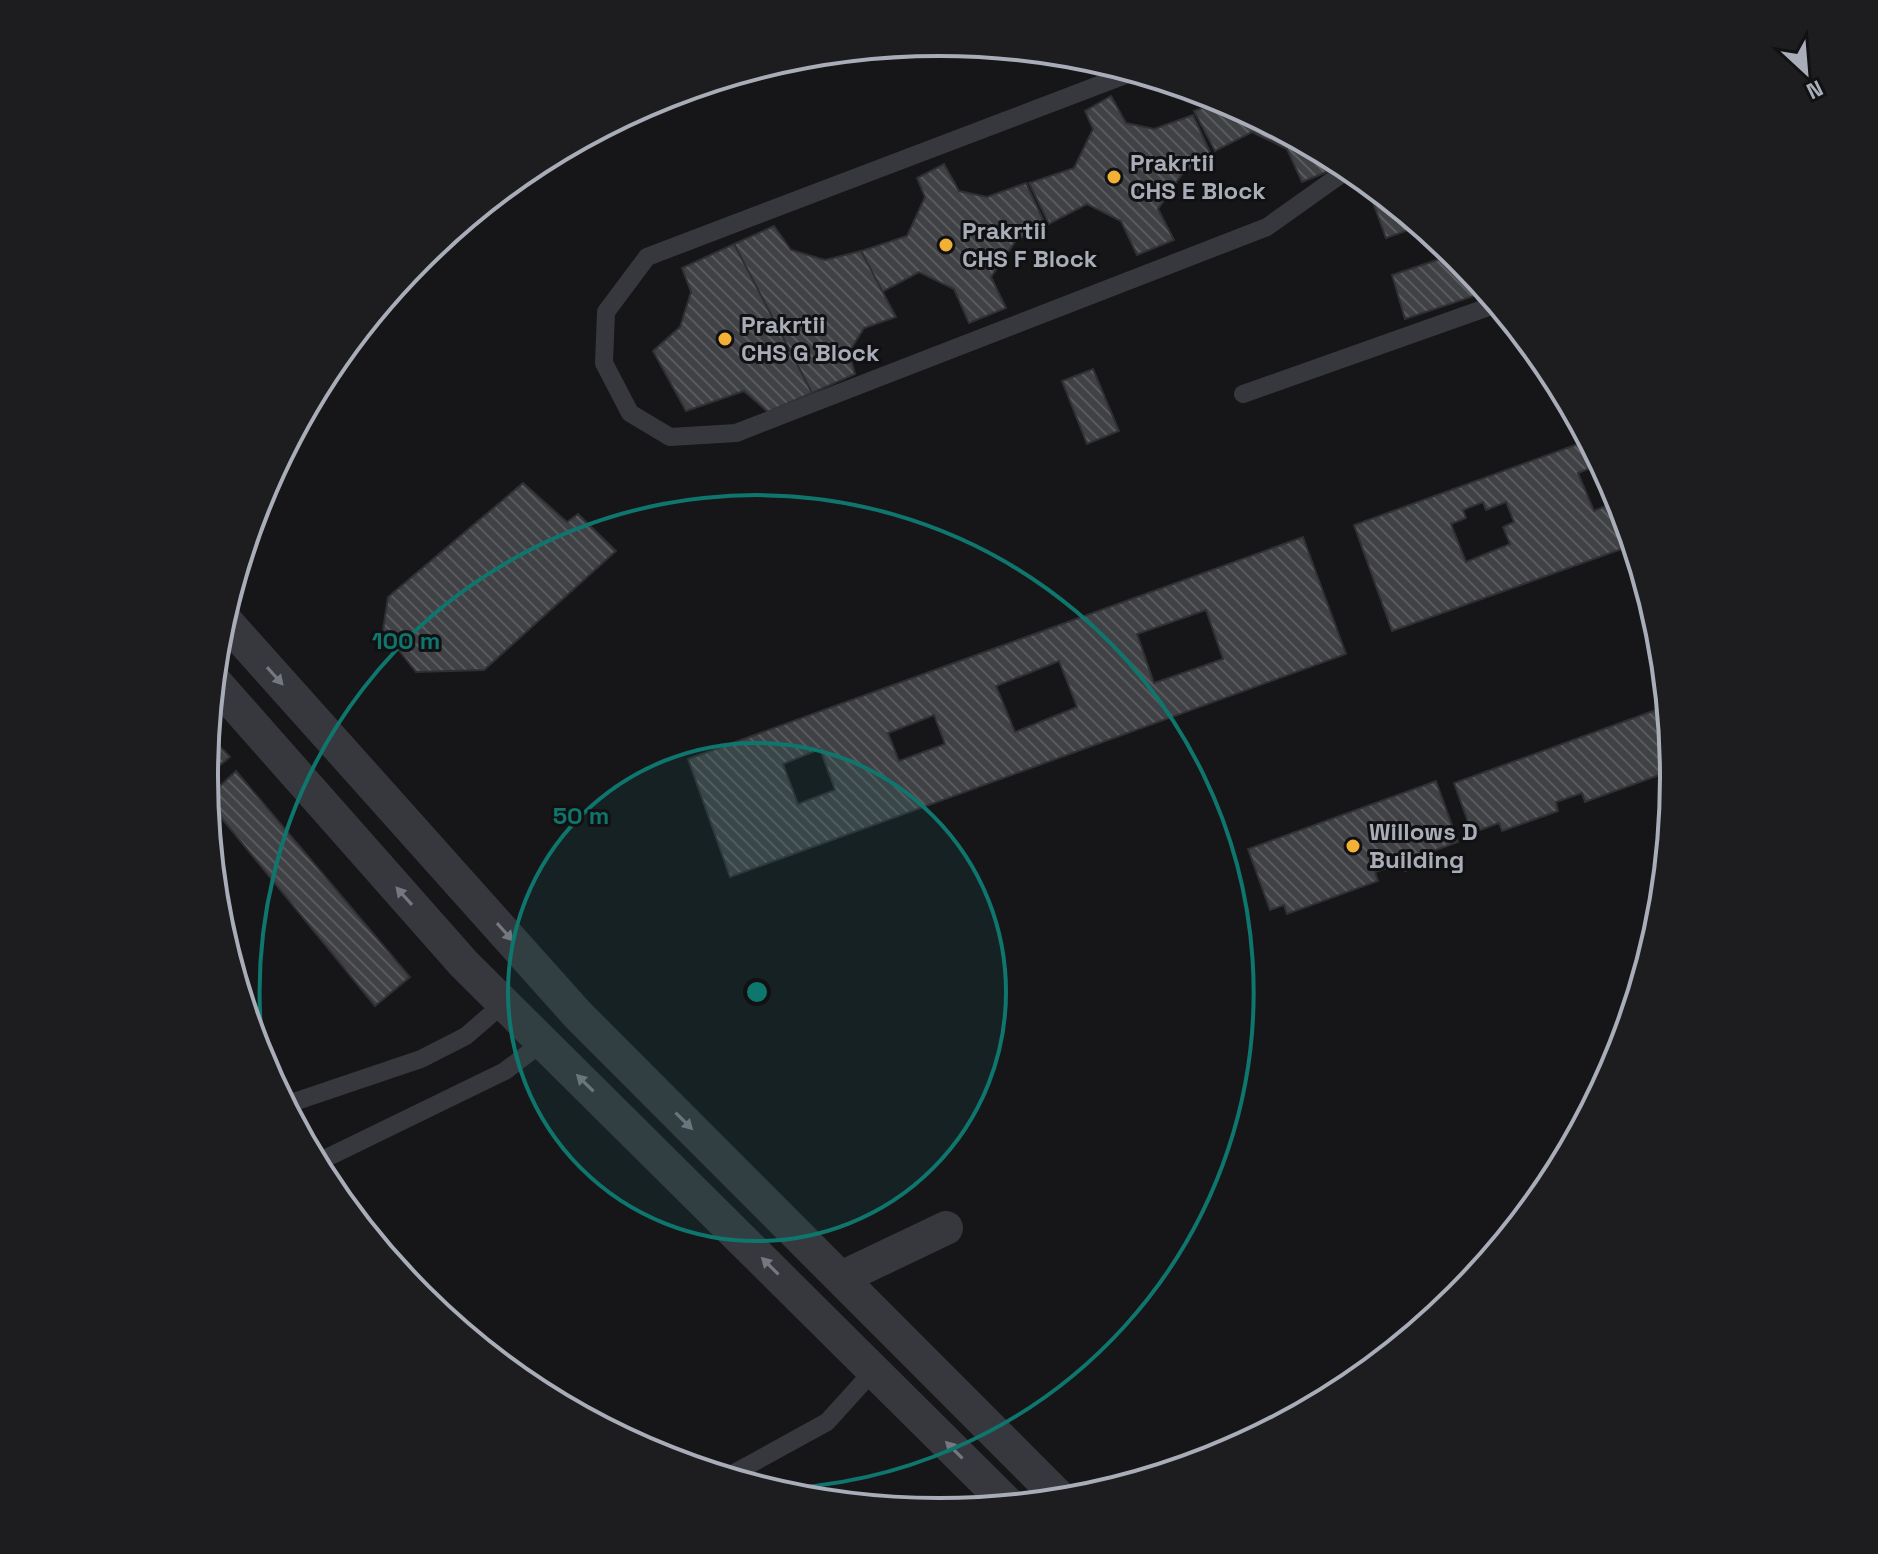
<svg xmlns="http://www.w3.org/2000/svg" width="1878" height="1554" font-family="'Space Grotesk',sans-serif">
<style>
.building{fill:url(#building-back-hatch);stroke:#303034;stroke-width:2;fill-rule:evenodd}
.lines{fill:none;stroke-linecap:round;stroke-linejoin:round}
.service{stroke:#37383d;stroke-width:18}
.minor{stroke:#37383d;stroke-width:34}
.oneway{fill:#757881}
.ring{fill:none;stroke:#0f766e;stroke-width:4}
.poi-dot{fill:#f2b134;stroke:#111113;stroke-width:3}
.labels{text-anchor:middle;stroke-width:6;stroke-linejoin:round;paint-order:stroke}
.poi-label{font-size:24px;font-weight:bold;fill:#a8adb8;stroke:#111113;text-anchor:start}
.rim{fill:none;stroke:#a8adb8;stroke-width:4}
.centre{fill:#0f766e;stroke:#111113;stroke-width:4}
.ring-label{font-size:24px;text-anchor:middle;font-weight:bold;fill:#0f766e;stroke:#111113;stroke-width:6;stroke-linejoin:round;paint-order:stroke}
</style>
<defs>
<pattern id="building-back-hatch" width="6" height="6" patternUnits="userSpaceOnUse" patternTransform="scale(2)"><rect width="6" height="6" fill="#404145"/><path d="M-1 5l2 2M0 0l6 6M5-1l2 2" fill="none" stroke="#595a5e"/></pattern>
</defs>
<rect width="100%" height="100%" fill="#161618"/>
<g class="building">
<path d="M 1111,96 L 1126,123 L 1154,129 L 1193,115 L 1214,161 L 1184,171 L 1158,209 L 1174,240 L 1137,255 L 1121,221 L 1087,204 L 1049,224 L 1029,183 L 1074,168 L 1093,129 L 1085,111 Z"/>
<path d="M 1225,100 L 1334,159 L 1339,167 L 1302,182 L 1287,149 L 1252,132 L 1215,151 L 1194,111 Z"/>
<path d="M 944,164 L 959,191 L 987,197 L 1026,183 L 1047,228 L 1017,239 L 991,277 L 1006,308 L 969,323 L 954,289 L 919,272 L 882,292 L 861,251 L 907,236 L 925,197 L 917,178 Z"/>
<path d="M 1381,193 L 1420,226 L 1386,238 L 1371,197 Z"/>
<path d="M 774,226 L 791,250 L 825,260 L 861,251 L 896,317 L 864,328 L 849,352 L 855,374 L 812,393 L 734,244 Z"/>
<path d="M 734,244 L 812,393 L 768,412 L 744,391 L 686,411 L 653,351 L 680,327 L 691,292 L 682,268 Z"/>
<path d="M 1455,254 L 1479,282 L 1483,293 L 1405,319 L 1392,275 Z"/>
<path d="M 1093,369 L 1119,431 L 1087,444 L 1062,381 Z"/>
<path d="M 1589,440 L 1601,464 L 1578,473 L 1594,511 L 1619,500 L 1633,545 L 1392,631 L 1354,525 ZM 1483,502 L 1486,510 L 1506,502 L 1514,522 L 1503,527 L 1510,544 L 1466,562 L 1451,524 L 1466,518 L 1463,510 Z"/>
<path d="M 523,483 L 567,522 L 578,514 L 616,551 L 484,670 L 416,672 L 383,630 L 388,597 Z"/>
<path d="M 1303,537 L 1346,654 L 730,877 L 688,759 ZM 1206,610 L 1223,659 L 1154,683 L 1137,634 ZM 1059,661 L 1077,707 L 1015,732 L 996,686 ZM 934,715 L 945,744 L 899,761 L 888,733 ZM 820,749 L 835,790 L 798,804 L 783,764 Z"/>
<path d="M 1667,706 L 1673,770 L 1585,802 L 1582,793 L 1556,802 L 1558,811 L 1502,831 L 1499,823 L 1472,833 L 1454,783 Z"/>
<path d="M 208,734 L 230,757 L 204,778 L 204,777 Z"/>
<path d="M 236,771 L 410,977 L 375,1006 L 206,799 Z"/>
<path d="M 1436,781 L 1458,842 L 1430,852 L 1433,861 L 1405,871 L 1402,863 L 1375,872 L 1378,881 L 1287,914 L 1284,905 L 1270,910 L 1248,849 Z"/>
<path d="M 1511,1233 L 1488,1261 L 1496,1239 Z"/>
</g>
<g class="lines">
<g class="service">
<path d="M 1133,72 L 647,257 L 606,312 L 604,363 L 630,413 L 670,437 L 736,433 L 1267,227 L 1350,168"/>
<path d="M 649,103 L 794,57"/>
<path d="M 1243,394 L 1497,304"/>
<path d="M 285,1105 L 421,1059 L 466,1036 L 504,1003"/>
<path d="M 316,1163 L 505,1071 L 543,1042"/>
<path d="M 727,1477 L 827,1422 L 875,1369"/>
</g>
<g class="minor">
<path d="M 223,618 L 578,1015 L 1062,1500"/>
<path d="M 214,681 L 464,964 L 1009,1505"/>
<path d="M 841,1278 L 946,1228"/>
</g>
</g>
<defs><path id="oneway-solid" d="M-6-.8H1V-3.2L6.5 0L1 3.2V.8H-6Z" transform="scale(2)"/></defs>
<g class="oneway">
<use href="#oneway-solid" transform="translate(275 676) rotate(48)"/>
<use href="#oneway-solid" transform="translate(404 896) rotate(-132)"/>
<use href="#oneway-solid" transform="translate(505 932) rotate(48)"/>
<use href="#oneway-solid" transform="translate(585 1083) rotate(-135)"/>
<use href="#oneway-solid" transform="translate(684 1121) rotate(45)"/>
<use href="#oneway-solid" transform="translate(770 1266) rotate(-135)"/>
<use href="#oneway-solid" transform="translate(954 1450) rotate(-135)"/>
</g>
<circle cx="757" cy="992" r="249" fill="#0f766e" fill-opacity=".12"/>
<g class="ring">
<circle cx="757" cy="992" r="249"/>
<path d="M265 1065A497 497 0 1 1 770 1489"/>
</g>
<g class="poi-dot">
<circle cx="1114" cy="177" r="8"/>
<circle cx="946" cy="245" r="8"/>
<circle cx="725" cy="339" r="8"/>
<circle cx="1353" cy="846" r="8"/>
</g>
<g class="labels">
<g class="poi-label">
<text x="1130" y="171">Prakrtii<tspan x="1130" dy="28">CHS E Block</tspan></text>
<text x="962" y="239">Prakrtii<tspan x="962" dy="28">CHS F Block</tspan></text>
<text x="741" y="333">Prakrtii<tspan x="741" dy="28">CHS G Block</tspan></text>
<text x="1369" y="840">Willows D<tspan x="1369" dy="28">Building</tspan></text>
</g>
</g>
<path d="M0 0H1878V1554H0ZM218 777a721 721 0 1 1 1442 0a721 721 0 1 1-1442 0Z" fill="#1d1d20" fill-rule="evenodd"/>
<path class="rim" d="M218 777a721 721 0 1 1 1442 0a721 721 0 1 1-1442 0Z"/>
<circle cx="757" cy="992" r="12" class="centre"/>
<g class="ring-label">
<text x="406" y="649">100 m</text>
<text x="581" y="824">50 m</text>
</g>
<g transform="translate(1806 72) rotate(154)" stroke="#111113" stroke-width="6" paint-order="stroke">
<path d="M0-6L14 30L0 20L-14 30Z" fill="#a8adb8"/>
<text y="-12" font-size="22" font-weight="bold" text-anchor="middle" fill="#a8adb8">N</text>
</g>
</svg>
